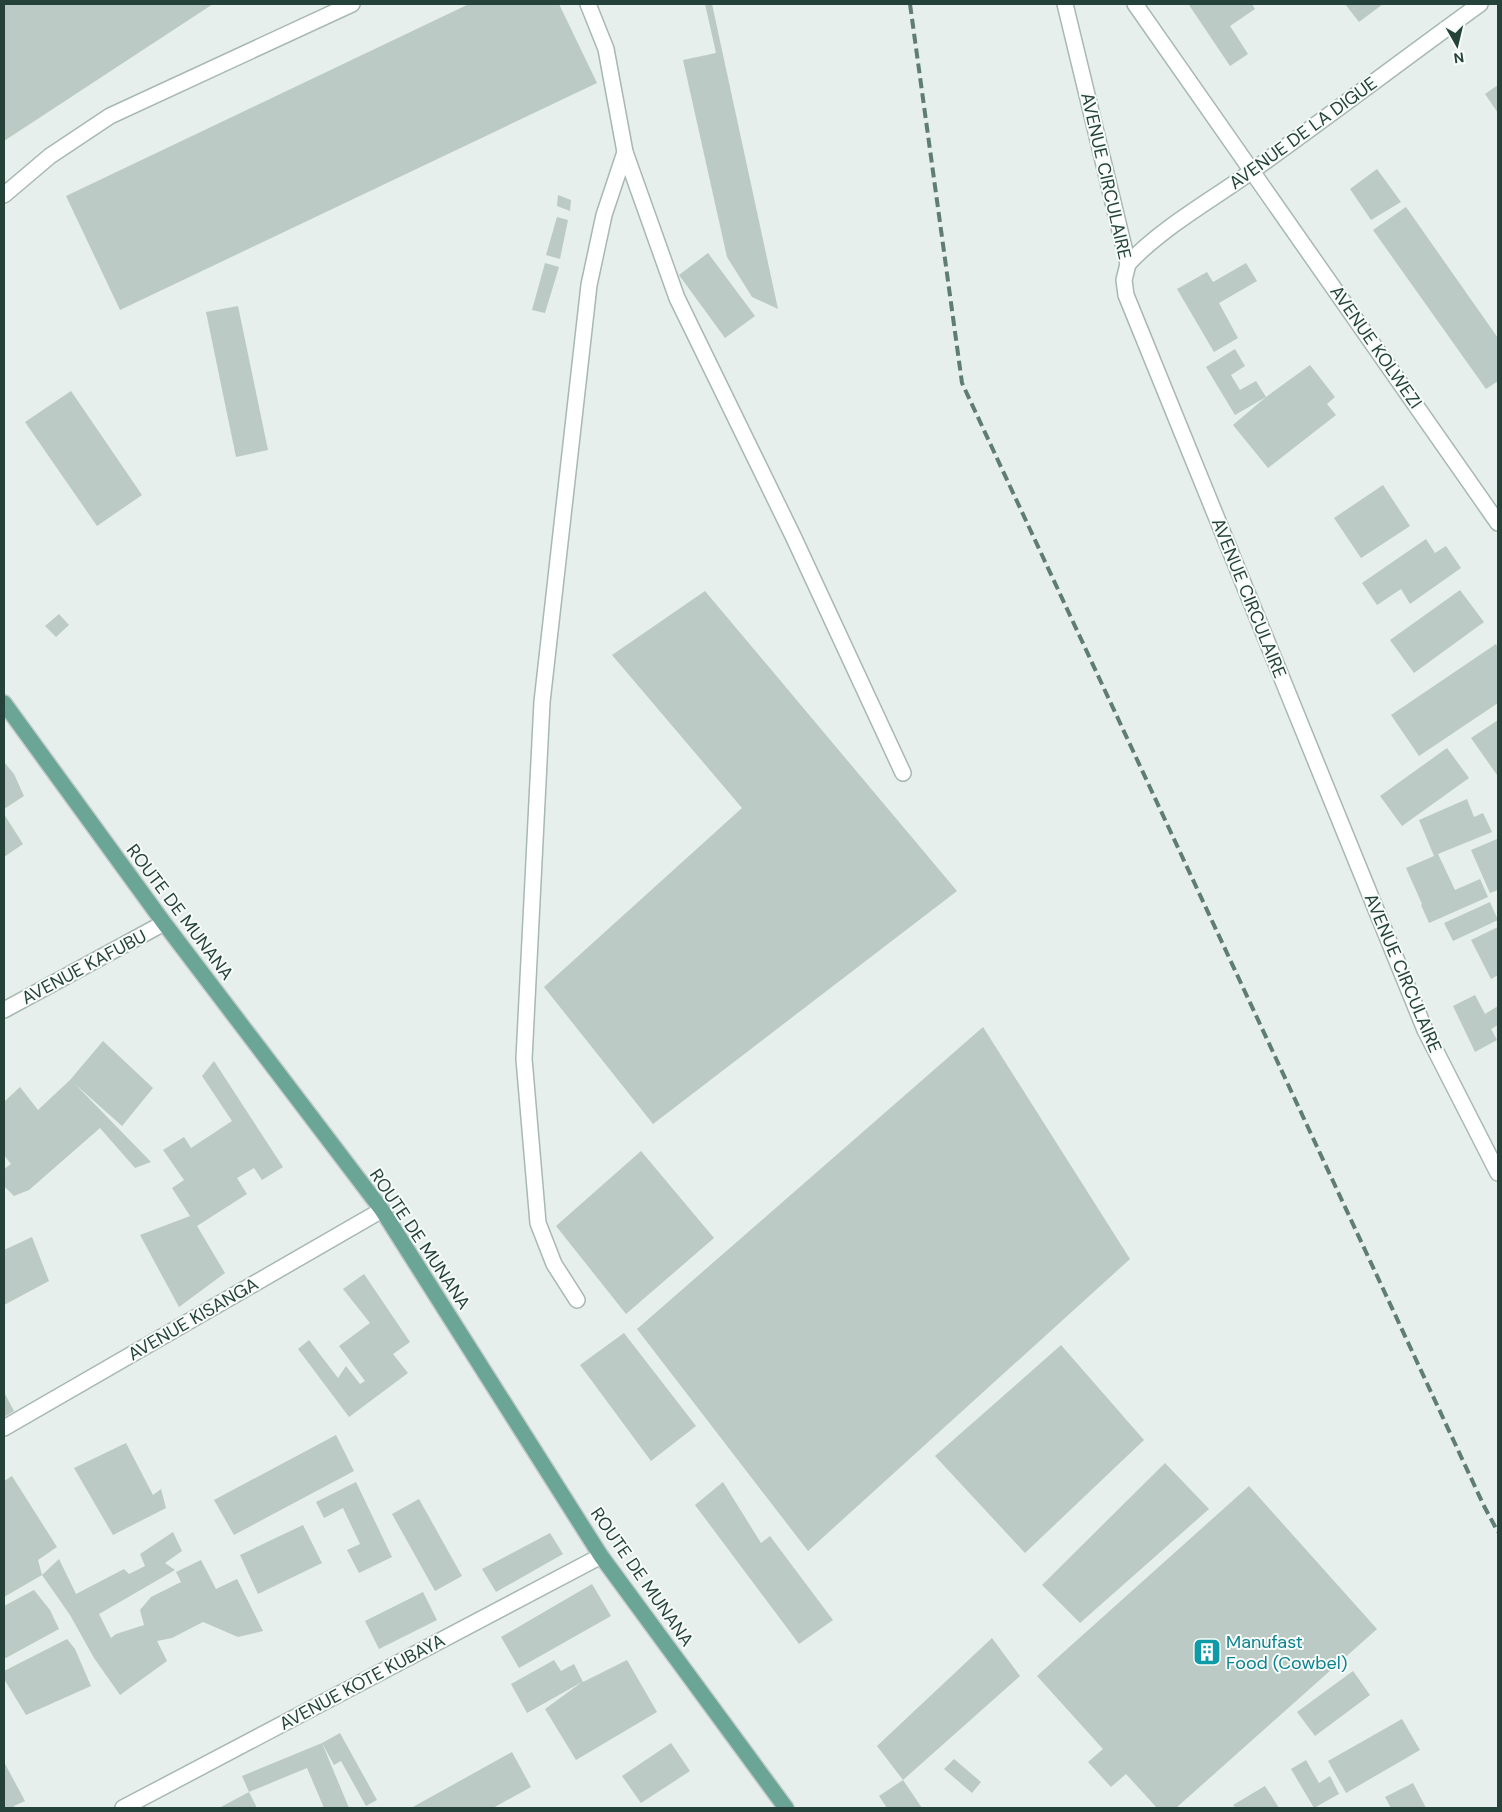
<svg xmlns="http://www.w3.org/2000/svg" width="1502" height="1812" font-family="'DM Sans',sans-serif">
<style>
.building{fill:#bbcac4}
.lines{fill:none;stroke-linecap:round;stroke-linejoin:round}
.minor-casing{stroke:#a8b8b2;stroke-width:18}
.major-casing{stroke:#c2cac8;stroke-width:18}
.minor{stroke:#fff;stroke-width:15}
.major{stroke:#6aa596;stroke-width:15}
.rail{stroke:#5f7d75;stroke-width:4;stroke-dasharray:10 5;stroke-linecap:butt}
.labels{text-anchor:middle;stroke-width:4;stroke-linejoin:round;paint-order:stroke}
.street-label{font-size:18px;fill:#24423a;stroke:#f7fbf9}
.culture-label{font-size:18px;fill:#0d838f;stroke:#f7fbf9;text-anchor:start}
</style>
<rect width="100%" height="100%" fill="#e6efeb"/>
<g class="building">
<path d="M 4,4 L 213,4 L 4,141 Z"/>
<path d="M 469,4 L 559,4 L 597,83 L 120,310 L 66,196 Z"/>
<path d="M 705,4 L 712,4 L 778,309 L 752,297 L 727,257 L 683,60 L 716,53 Z"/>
<path d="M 1192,4 L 1252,4 L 1255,9 L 1230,26 L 1248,54 L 1230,66 L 1189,5 Z"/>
<path d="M 1345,4 L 1383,4 L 1359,22 Z"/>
<path d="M 1498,85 L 1498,113 L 1485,94 Z"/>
<path d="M 1377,169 L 1401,202 L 1371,220 L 1350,189 Z"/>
<path d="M 558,195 L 571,200 L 570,211 L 557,206 Z"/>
<path d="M 1406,207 L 1498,338 L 1498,381 L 1486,389 L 1373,230 Z"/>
<path d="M 557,217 L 568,220 L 560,259 L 546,255 Z"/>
<path d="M 708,253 L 755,316 L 725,338 L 679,275 Z"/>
<path d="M 545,263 L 559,267 L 545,313 L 532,310 Z"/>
<path d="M 1246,263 L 1257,281 L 1219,303 L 1238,338 L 1214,352 L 1177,289 L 1207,272 L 1213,282 Z"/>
<path d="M 238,306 L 268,450 L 236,457 L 206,312 Z"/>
<path d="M 1235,349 L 1245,366 L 1231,375 L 1240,390 L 1256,381 L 1266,397 L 1235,415 L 1206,367 Z"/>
<path d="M 1310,365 L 1335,397 L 1327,404 L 1336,415 L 1268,468 L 1233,425 L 1266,397 Z"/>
<path d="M 71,391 L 142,495 L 97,526 L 25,422 Z"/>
<path d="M 1383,485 L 1410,526 L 1361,558 L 1334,518 Z"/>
<path d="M 1426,539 L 1435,553 L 1446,546 L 1461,568 L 1410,604 L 1401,589 L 1377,605 L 1362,583 Z"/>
<path d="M 1460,590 L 1484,622 L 1414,673 L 1390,640 Z"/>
<path d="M 705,591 L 957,891 L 653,1124 L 544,987 L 742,808 L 612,655 Z"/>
<path d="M 59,614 L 69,625 L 56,637 L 45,626 Z"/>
<path d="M 1496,644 L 1498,648 L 1498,703 L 1419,756 L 1391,715 Z"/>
<path d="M 1498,720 L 1498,773 L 1497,775 L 1471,738 Z"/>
<path d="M 1447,748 L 1469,778 L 1402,826 L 1380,796 Z"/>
<path d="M 4,762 L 14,774 L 24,796 L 4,809 Z"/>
<path d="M 1467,799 L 1474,817 L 1483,813 L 1492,832 L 1438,854 L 1455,890 L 1480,879 L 1488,897 L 1429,923 L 1421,905 L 1422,904 L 1406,868 L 1434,856 L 1419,820 Z"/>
<path d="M 4,814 L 23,844 L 4,857 Z"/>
<path d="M 1497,839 L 1498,842 L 1498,890 L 1490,893 L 1471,850 Z"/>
<path d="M 1490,902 L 1498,920 L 1453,941 L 1444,923 Z"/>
<path d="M 1498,927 L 1498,975 L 1491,979 L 1471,940 Z"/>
<path d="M 1475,995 L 1485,1014 L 1498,1006 L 1498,1025 L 1491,1029 L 1497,1040 L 1475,1052 L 1453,1006 Z"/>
<path d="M 983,1027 L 1130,1259 L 808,1551 L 637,1329 Z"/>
<path d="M 103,1041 L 153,1088 L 122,1126 L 75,1084 L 151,1162 L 135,1168 L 100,1128 L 29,1190 L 14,1196 L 4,1186 L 4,1169 L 11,1164 L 4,1155 L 4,1102 L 20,1087 L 38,1110 L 70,1080 Z"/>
<path d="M 214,1061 L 283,1167 L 262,1180 L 254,1168 L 237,1178 L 247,1194 L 197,1226 L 225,1273 L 179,1307 L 140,1235 L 190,1216 L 172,1188 L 184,1180 L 163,1150 L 184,1137 L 191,1148 L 232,1121 L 202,1076 Z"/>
<path d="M 641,1151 L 714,1238 L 626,1314 L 556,1226 Z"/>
<path d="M 32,1237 L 49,1281 L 4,1305 L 4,1250 Z"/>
<path d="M 364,1274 L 410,1342 L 393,1354 L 408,1373 L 349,1417 L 298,1349 L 309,1340 L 338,1378 L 346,1366 L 360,1384 L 365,1381 L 339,1346 L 370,1323 L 343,1289 Z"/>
<path d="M 624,1333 L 696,1426 L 651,1461 L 580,1365 Z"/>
<path d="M 1061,1345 L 1144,1440 L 1025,1553 L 935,1456 Z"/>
<path d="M 4,1392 L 14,1411 L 4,1417 Z"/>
<path d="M 336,1435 L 354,1471 L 234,1535 L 214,1500 Z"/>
<path d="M 126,1443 L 153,1495 L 161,1489 L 166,1508 L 113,1535 L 74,1468 Z"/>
<path d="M 1165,1463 L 1209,1509 L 1080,1623 L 1042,1585 Z"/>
<path d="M 12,1476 L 57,1547 L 38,1560 L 42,1575 L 59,1559 L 76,1594 L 124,1569 L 129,1574 L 145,1566 L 140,1554 L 173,1532 L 182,1551 L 165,1563 L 175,1570 L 99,1614 L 111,1638 L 116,1634 L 144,1625 L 140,1610 L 151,1597 L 181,1582 L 176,1572 L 201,1560 L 216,1589 L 237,1579 L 263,1631 L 238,1637 L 203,1622 L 172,1638 L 157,1641 L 167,1661 L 120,1695 L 94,1658 L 70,1615 L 42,1575 L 4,1597 L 4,1481 Z"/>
<path d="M 356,1482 L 392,1557 L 359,1573 L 347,1550 L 360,1544 L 343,1508 L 324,1518 L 316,1502 Z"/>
<path d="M 723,1482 L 761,1543 L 770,1536 L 833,1620 L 799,1644 L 695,1505 Z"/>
<path d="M 1249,1486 L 1377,1629 L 1176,1808 L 1157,1808 L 1126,1774 L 1111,1787 L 1088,1762 L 1103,1749 L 1037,1676 Z"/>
<path d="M 419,1499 L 462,1576 L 435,1591 L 392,1514 Z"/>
<path d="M 303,1525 L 322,1563 L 258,1594 L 240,1555 Z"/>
<path d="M 550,1533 L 563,1554 L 496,1592 L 482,1569 Z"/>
<path d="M 592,1584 L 611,1616 L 519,1668 L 501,1637 Z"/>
<path d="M 34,1590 L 50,1610 L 59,1629 L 4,1659 L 4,1606 Z"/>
<path d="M 423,1592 L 437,1620 L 379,1649 L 365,1621 Z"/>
<path d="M 992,1638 L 1020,1676 L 903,1780 L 877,1746 Z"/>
<path d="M 67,1639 L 75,1649 L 91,1686 L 26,1715 L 4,1679 L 4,1671 Z"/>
<path d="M 554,1660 L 561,1671 L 574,1664 L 583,1682 L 627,1660 L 657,1712 L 576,1760 L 545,1709 L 582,1682 L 527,1713 L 511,1684 Z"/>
<path d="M 1353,1671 L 1370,1695 L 1315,1736 L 1297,1712 Z"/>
<path d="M 1402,1719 L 1420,1750 L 1346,1793 L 1328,1761 Z"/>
<path d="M 340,1733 L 377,1800 L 366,1806 L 341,1761 L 334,1765 L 322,1743 L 349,1808 L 324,1808 L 307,1768 L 249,1792 L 242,1776 L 322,1743 Z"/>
<path d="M 671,1743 L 690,1771 L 641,1803 L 622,1776 Z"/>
<path d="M 512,1752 L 531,1787 L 493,1808 L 411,1808 Z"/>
<path d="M 954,1759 L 981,1782 L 972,1793 L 944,1769 Z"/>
<path d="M 1306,1760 L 1319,1783 L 1330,1776 L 1339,1794 L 1314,1808 L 1291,1769 Z"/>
<path d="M 4,1762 L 25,1801 L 14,1806 L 15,1808 L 4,1808 Z"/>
<path d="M 903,1780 L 922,1808 L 887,1808 L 879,1796 Z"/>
<path d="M 1413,1783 L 1426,1808 L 1391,1808 L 1385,1797 Z"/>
<path d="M 1265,1786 L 1279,1808 L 1236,1808 L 1233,1805 Z"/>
<path d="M 249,1792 L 257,1808 L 219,1808 Z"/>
</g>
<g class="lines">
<defs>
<g id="minor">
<path d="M 588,4 L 606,49 L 625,152 L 677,298 L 793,536 L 903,773"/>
<path d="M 1065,4 L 1128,264 L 1124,280 L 1126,295 L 1425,1030 L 1498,1173"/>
<path d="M 1135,4 L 1498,523"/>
<path d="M 4,195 L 50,156 L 110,116 L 352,4"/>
<path d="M 1128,264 C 1161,228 1212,200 1252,171 C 1329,116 1404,59 1480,4"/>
<path d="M 4,1010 L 164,923"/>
<path d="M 577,1300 L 554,1264 L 538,1223 L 524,1059 L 542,702 L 589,285 L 604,215 L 625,152"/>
<path d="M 4,1428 L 382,1210"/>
<path d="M 123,1808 L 601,1556"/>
</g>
<path id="major" d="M 4,703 L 164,923 L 382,1210 L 601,1556 L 786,1808"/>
</defs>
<use href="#minor" class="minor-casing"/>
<use href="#major" class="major-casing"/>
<use href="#minor" class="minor"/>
<use href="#major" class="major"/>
<path class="rail" d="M 910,4 L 962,383 L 1484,1506 L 1498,1532"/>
</g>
<defs>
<symbol id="building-square" viewBox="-11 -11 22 22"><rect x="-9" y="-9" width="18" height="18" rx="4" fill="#0f9aa8" stroke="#f7fbf9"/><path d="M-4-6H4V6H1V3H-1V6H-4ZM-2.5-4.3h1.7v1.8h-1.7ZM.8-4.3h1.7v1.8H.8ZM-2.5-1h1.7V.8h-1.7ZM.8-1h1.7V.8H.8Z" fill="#fff"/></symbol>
</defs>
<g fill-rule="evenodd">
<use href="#building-square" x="1191" y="1636" width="32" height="32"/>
</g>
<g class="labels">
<g class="street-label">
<text transform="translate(1303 133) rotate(-36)" y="6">AVENUE DE LA DIGUE</text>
<text transform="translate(1106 176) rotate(77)" y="6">AVENUE CIRCULAIRE</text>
<text transform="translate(1376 347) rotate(55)" y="6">AVENUE KOLWEZI</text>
<text transform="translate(1249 598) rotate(68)" y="6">AVENUE CIRCULAIRE</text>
<text transform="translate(180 912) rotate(53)" y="6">ROUTE DE MUNANA</text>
<text transform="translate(84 967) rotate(-28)" y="6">AVENUE KAFUBU</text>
<text transform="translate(1403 973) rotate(67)" y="6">AVENUE CIRCULAIRE</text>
<text transform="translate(420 1239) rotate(56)" y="6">ROUTE DE MUNANA</text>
<text transform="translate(193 1319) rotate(-30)" y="6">AVENUE KISANGA</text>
<text transform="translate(642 1577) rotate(55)" y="6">ROUTE DE MUNANA</text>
<text transform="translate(362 1682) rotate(-28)" y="6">AVENUE KOTE KUBAYA</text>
</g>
<g class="culture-label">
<text x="1226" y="1648">Manufast<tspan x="1226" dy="21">Food (Cowbel)</tspan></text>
</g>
</g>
<rect width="1502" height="1812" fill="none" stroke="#24423a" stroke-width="10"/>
<g transform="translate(1457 45) rotate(172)" stroke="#f7fbf9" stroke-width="4" paint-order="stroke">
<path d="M0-4L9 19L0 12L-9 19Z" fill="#24423a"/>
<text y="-8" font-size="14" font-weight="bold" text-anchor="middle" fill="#24423a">N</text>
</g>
</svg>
